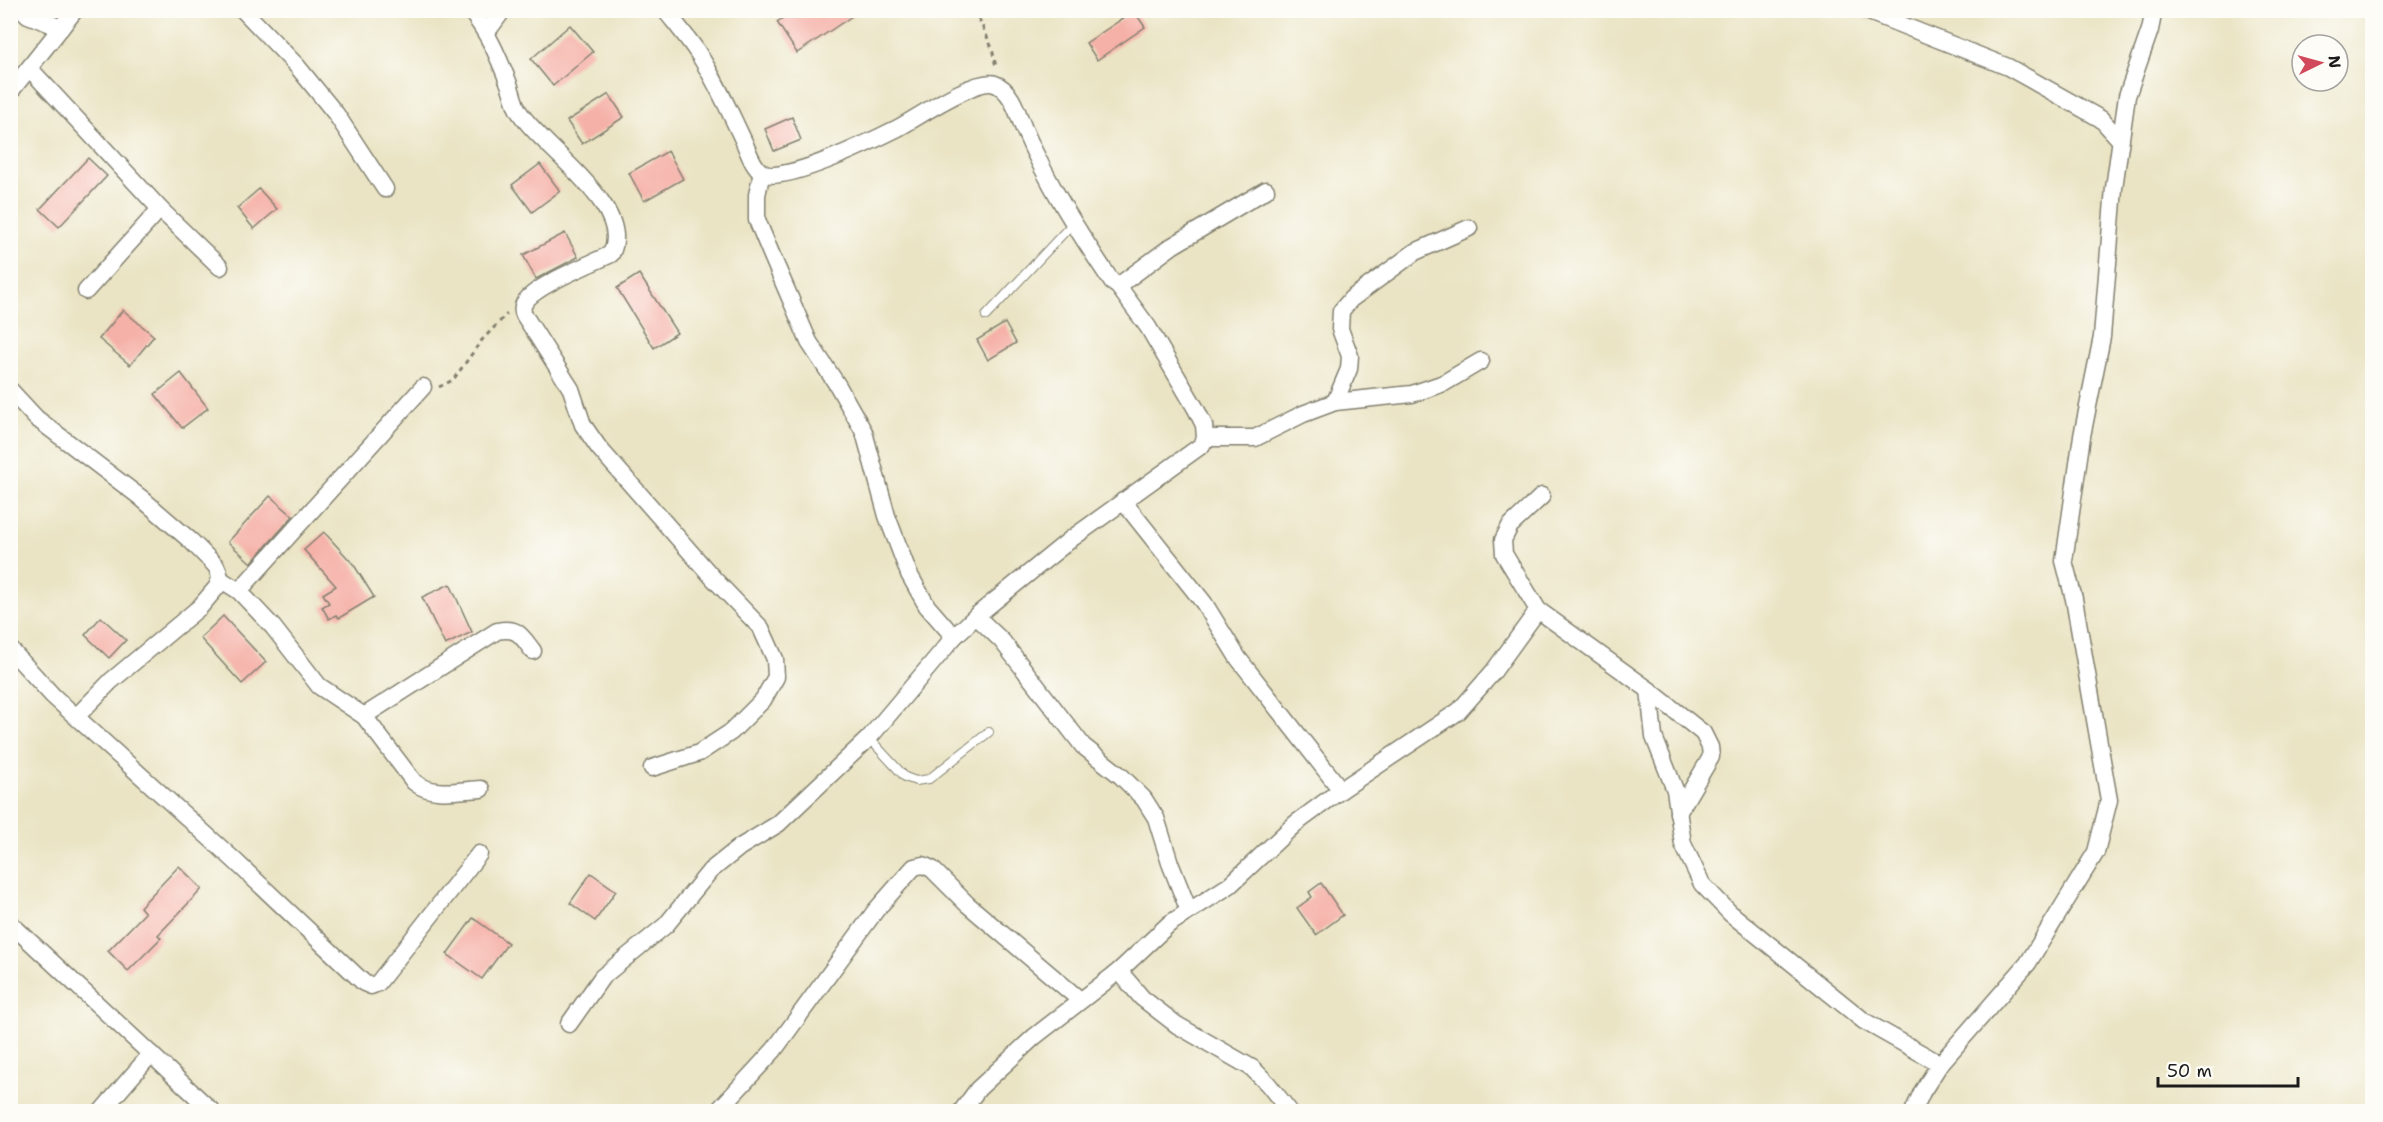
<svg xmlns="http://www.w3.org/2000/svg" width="2383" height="1122" font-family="'Shantell Sans',sans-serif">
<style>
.building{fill:#f5b0a7}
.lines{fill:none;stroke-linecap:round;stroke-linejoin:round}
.lane-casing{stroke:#838070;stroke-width:10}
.street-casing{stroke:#838070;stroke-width:19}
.path{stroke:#838070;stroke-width:3;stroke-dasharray:4.5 4.5;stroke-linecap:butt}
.lane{stroke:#fff;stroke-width:8}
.street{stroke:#fff;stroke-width:16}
</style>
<rect width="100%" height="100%" fill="#fdfcf7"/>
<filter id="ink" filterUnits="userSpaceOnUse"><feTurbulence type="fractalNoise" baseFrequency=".0167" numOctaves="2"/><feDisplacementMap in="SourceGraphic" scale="12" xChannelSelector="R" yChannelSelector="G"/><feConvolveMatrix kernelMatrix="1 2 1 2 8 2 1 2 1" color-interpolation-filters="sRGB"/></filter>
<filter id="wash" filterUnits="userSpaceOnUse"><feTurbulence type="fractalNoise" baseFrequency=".008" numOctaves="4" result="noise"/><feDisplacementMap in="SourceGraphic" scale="24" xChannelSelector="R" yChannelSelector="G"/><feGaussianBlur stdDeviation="1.35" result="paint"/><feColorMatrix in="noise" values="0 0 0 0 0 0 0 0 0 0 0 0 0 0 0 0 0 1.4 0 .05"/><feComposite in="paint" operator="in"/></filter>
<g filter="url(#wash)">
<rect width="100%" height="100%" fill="#eae4c4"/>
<g id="blocks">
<g class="building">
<path d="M 795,10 L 861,10 L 797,53 L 777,22 Z"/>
<path d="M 1134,11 L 1145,27 L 1097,60 L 1086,43 Z"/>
<path d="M 570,25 L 593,52 L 553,86 L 531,59 Z"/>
<path d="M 609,94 L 624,117 L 582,144 L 567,121 Z"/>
<path d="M 792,117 L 801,140 L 774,151 L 765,129 Z"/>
<path d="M 668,151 L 683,179 L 644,201 L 629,173 Z"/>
<path d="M 88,158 L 107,176 L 59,227 L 40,209 Z"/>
<path d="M 540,164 L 560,191 L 532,212 L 512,185 Z"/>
<path d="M 259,189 L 277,209 L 254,229 L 237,208 Z"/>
<path d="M 565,233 L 578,257 L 536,279 L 523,255 Z"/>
<path d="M 639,274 L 677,333 L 654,348 L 617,288 Z"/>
<path d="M 123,310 L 154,336 L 130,365 L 99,339 Z"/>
<path d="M 1005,323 L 1016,343 L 988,360 L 977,340 Z"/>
<path d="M 181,373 L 208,408 L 182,428 L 155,394 Z"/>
<path d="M 270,496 L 293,516 L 251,563 L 228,542 Z"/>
<path d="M 324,532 L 354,565 L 374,597 L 339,618 L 336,615 L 329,619 L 322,607 L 329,603 L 323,594 L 336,586 L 304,550 Z"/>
<path d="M 450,584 L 472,632 L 445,645 L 422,597 Z"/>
<path d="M 223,616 L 266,662 L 242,684 L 200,638 Z"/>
<path d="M 101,617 L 126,640 L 109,658 L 85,635 Z"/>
<path d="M 179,866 L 202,889 L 158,935 L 161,938 L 128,971 L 108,951 L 145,913 L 140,907 Z"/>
<path d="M 591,873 L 616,891 L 595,921 L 570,903 Z"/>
<path d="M 1321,883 L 1343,915 L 1316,935 L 1297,908 L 1312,897 L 1309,892 Z"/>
<path d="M 473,918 L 508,943 L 482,979 L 447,954 Z"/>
</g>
</g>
</g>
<g filter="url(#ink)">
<use href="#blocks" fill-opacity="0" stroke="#838070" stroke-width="1.5"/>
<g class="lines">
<defs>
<g id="lane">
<path d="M 986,316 L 1073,223"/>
<path d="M 869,738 L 905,777 L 916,781 L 929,779 L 989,732"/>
</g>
<g id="street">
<path d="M 23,10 L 28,15 L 61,28"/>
<path d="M 243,10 L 297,66 L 336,114 L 385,189"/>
<path d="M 470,10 C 489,34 498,56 509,84 C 512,92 514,102 518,110 C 539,146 636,207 611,254 C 591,264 536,285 525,302 C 522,306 522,311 524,315 L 571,389 L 583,425 L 599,448 L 714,579 L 761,628 L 775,659 L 776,677 L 763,700 L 731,732 L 699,753 L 652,768"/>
<path d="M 665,10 C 676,24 688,38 698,53 C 716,81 730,112 744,142 C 748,151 753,167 762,173 C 783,185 876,139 898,128 C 917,118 976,77 995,84 C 1012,90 1018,115 1024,129 C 1047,183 1079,233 1112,282 L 1118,286 L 1172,246 L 1266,190"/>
<path d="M 1864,10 L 2008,67 L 2101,119 L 2120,140"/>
<path d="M 487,32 L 503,10"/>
<path d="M 30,69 L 160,209 L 220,267"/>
<path d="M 10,92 L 75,10"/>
<path d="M 762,172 L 757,195 L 757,220 L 772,256 L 809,342 L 838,386 L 864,432 L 887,516 L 909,574 L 927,606 L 954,637"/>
<path d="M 86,291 L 160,209"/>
<path d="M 10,390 L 36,418 L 140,497 L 191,541 L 216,566 L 219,573 L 220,579 L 217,587 L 200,607 L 111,681 L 77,716"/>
<path d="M 1335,402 L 1349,369 L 1350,356 L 1340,329 L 1341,311 L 1351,299 L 1415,252 L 1469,228"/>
<path d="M 1205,438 L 1255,438 L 1303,414 L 1335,402 L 1412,394 L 1444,383 L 1481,361"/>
<path d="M 1542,496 L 1510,526 L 1503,540 L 1504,554 L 1538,610 L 1649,690 L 1703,733 L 1710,747 L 1711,757 L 1678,813"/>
<path d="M 1123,501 L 1204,603 L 1238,658 L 1341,790"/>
<path d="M 220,579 L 239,591 L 273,627 L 319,686 L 364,716 L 414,782 C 432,797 459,790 481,789"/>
<path d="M 239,591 L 423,387"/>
<path d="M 976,616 L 1002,641 L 1083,746 L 1121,776 L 1144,799 L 1156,818 L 1170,863 L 1189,911"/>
<path d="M 10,649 L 53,696 L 234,860 L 364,983 L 371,986 L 378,983 L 479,854"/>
<path d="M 1649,690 L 1654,737 L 1675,790 L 1683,844 L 1702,884 L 1730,913 L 1864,1021 L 1940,1064"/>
<path d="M 364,716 L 497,631 C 519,627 521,636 533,651"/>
<path d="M 10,923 L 213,1112"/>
<path d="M 1119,971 L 1142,998 L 1177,1025 L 1252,1068 L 1268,1084 L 1290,1112"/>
<path d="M 569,1024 L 602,977 L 666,925 L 710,871 L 740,847 L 778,824 L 869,738 L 954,637 L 976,616 L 1071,539 L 1202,445 L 1205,438 L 1204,425 L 1196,409 L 1148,327 L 1118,286"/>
<path d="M 101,1112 L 151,1054"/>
<path d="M 717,1112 L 774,1050 L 876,910 L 914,867 L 923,865 L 932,869 L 967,904 L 1080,1000"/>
<path d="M 961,1112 L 978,1089 L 1034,1037 L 1119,971 L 1169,924 L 1230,885 L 1295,824 L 1341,790 L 1459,711 L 1493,672 L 1538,610"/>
<path d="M 1913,1112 L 1922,1092 L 1940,1064 L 2028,963 L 2096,852 L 2109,800 L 2074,599 L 2064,561 L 2082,436 L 2102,337 L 2114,188 L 2127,96 L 2150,30 L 2154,10"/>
</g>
</defs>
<use href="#lane" class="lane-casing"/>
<use href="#street" class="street-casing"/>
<g class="path">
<path d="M 975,10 L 992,48 L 996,67"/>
<path d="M 439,387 L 453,380 L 482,340 L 507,314"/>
</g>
<use href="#lane" class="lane"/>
<use href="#street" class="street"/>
</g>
</g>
<rect width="2383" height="1122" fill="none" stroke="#fdfcf7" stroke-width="36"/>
<g transform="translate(2320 63) rotate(85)"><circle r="28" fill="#fdfcf7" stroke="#a3a29f" stroke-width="1.5"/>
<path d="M0-4.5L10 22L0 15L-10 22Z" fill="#d1495b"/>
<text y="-9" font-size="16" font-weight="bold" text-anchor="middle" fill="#1c1c1c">N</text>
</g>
<path d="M2158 1077v9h140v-9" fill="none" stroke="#1c1c1c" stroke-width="3"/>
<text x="2167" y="1077" font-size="18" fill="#1c1c1c" stroke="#fdfcf7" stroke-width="4.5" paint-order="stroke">50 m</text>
</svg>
